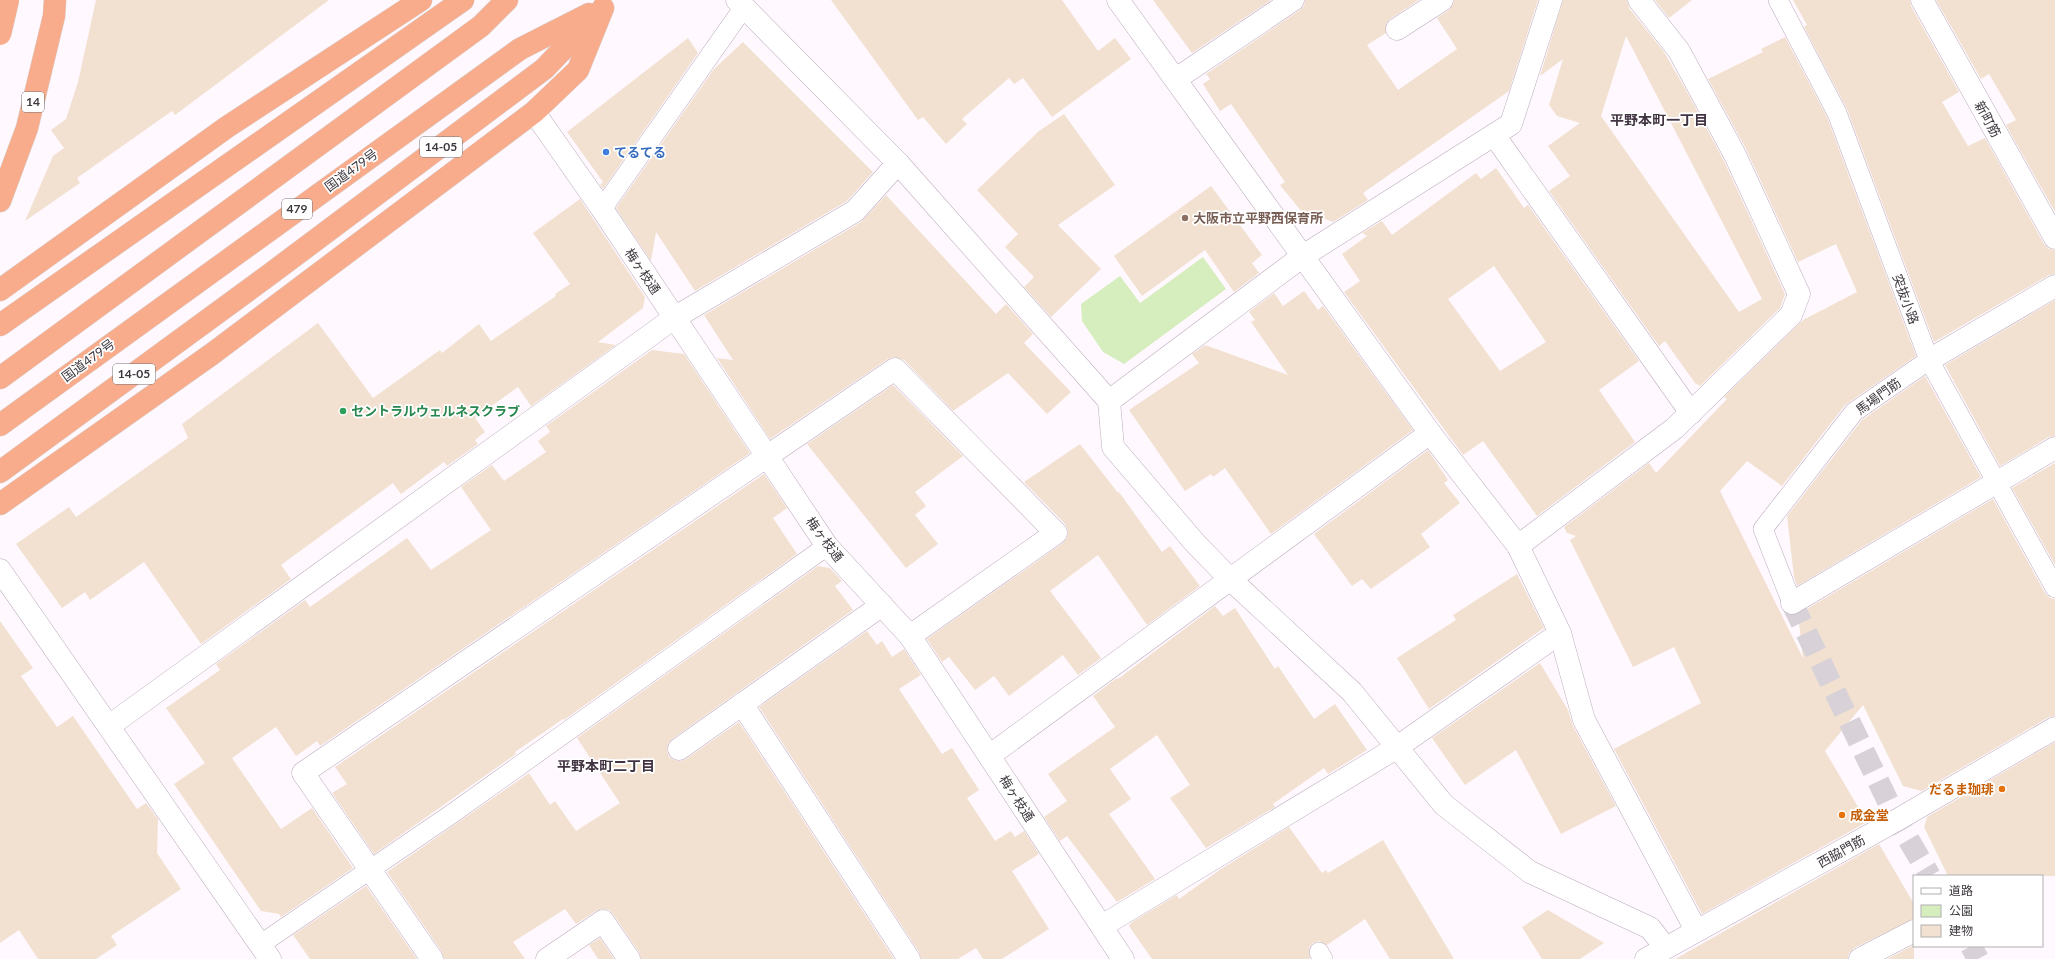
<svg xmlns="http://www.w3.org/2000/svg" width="2055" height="959" font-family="Lato,'Noto Sans JP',sans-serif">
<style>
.green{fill:#d6edbe}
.building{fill:#f2e1d0;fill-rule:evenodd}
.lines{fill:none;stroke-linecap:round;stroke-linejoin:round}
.street-tunnel{stroke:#d8d1d8;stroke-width:22;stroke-dasharray:22 11;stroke-linecap:butt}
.lane-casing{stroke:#bbabbb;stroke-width:20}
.street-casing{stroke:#bbabbb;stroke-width:23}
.highway-casing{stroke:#d8d7d8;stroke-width:23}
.lane{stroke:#fff;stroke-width:19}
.street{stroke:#fff;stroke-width:22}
.highway{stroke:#f8ac8b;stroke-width:22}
.highway-bridge-casing{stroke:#d8d7d8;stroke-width:23;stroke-linecap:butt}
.highway-bridge{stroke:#f8ac8b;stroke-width:22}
.shop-dot{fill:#3f7fe0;stroke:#fff;stroke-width:1.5}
.education-dot{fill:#8d6e63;stroke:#fff;stroke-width:1.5}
.leisure-dot{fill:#2e9e5b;stroke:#fff;stroke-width:1.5}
.food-dot{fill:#e8710a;stroke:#fff;stroke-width:1.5}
.labels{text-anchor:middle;stroke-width:3.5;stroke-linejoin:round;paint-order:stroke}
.shield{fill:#fff;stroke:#777377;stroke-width:1}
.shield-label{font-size:12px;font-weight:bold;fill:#3d373d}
.street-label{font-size:13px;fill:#3d373d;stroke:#fff}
.shop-label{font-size:13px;font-weight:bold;fill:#366cbe;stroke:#fff;text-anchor:start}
.education-label{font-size:13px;font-weight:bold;fill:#785e54;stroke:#fff;text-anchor:start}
.leisure-label{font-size:13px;font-weight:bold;fill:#27864d;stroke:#fff;text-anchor:start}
.food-label{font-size:13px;font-weight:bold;fill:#c56008;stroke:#fff;text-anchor:end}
.neighbourhood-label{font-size:14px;font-weight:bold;fill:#413341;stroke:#fff}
</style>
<rect width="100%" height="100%" fill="#fff8ff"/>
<path class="green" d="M 1203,257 L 1226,289 L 1124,364 L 1103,352 L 1082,321 L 1081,304 L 1120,276 L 1140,303 Z"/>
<g class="building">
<path d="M 96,0 L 329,0 L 175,115 L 172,111 L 77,178 L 80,183 L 25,221 L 53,156 L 64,148 L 51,130 L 66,119 L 78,82 Z"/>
<path d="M 831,0 L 1062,0 L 1098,51 L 1115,38 L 1131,59 L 1052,117 L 1023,78 L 1014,84 L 1009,78 L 962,119 L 967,124 L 946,144 L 923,117 L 918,120 Z"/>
<path d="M 1153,0 L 1271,0 L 1192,53 Z"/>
<path d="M 1305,0 L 1419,0 L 1390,19 L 1386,24 L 1386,33 L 1367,45 L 1398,90 L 1457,49 L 1437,18 L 1449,10 L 1453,5 L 1454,0 L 1538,0 L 1509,91 L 1363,193 L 1368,200 L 1333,222 L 1312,214 L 1306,217 L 1280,185 L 1285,182 L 1231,104 L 1220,111 L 1203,84 L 1210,79 L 1206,74 L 1300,10 L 1304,6 Z"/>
<path d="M 1563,0 L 1627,0 L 1629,8 L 1664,52 L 1686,90 L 1724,161 L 1785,294 L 1780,308 L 1700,386 L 1695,383 L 1665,341 L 1659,346 L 1549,191 L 1570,176 L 1548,146 L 1580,123 L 1557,116 L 1549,105 L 1563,59 L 1540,76 ZM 1626,36 L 1762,299 L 1739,312 L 1601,116 Z"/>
<path d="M 1655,0 L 1692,0 L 1669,18 Z"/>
<path d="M 1793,0 L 1910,0 L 1911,6 L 1959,92 L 1942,102 L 1968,146 L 1985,138 L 2044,244 L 2049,249 L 2055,250 L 2055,274 L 2049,275 L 1934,342 L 1847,109 L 1804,27 L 1807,25 Z"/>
<path d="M 1936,0 L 2055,0 L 2055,212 L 2006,125 L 2016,120 L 1989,74 L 1981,79 Z"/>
<path d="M 1785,37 L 1827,117 L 1916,356 L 1845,405 L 1782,486 L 1747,461 L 1720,491 L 1803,658 L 1798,614 L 1993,499 L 2045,593 L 2050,598 L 2055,599 L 2055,716 L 2049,717 L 1922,791 L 1903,786 L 1863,705 L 1825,751 L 1867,822 L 1702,914 L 1614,749 L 1701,703 L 1674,647 L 1633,667 L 1570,540 L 1576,536 L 1567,533 L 1564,527 L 1649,463 L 1656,473 L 1727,399 L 1724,397 L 1803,320 L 1857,292 L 1836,244 L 1798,262 L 1746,149 L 1708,79 L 1763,52 L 1761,49 Z"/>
<path d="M 688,38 L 698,53 L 603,189 L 600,185 L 603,182 L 567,132 Z"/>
<path d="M 743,42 L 873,172 L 847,201 L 695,291 L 656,232 L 651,261 L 616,208 L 714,69 Z"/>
<path d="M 1064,114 L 1115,185 L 1058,225 L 1101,269 L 1051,317 L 1024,287 L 1034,277 L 1005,247 L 1018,234 L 977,190 L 1039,131 Z"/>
<path d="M 1496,168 L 1524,208 L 1528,205 L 1639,361 L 1599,390 L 1635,442 L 1537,516 L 1483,441 L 1463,455 L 1344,292 L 1360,281 L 1342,254 L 1367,236 L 1362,233 L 1382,221 L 1392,235 L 1476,173 L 1481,179 ZM 1494,266 L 1546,342 L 1500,371 L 1448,299 Z"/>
<path d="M 1211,186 L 1262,255 L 1252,263 L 1259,273 L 1234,292 L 1205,250 L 1142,296 L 1114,256 Z"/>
<path d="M 886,195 L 996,314 L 1006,304 L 1033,334 L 1024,343 L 1071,392 L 1047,414 L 1008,373 L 953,411 L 904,360 L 894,357 L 888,359 L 770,439 L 717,358 L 733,360 L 704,315 L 861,222 Z"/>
<path d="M 580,199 L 645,297 L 643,308 L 598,342 L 616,345 L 531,406 L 518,387 L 475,418 L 485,432 L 475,440 L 478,444 L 447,466 L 444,462 L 401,494 L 393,483 L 281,565 L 291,579 L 201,644 L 144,562 L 90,600 L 85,592 L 62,608 L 16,544 L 69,507 L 76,517 L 188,438 L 182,424 L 318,323 L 373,398 L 440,350 L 442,353 L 479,324 L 491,341 L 556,296 L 555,294 L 570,284 L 533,233 Z"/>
<path d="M 1304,291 L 1318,310 L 1323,306 L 1413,430 L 1271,534 L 1225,468 L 1213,477 L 1211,474 L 1185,491 L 1129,410 L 1199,363 L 1192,354 L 1205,345 L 1288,375 L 1251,322 L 1255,320 L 1249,312 L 1274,293 L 1283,306 Z"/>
<path d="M 2055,300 L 2055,436 L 2049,437 L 2000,466 L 1945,365 Z"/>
<path d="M 652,350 L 684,354 L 750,453 L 320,746 L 317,741 L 296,756 L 276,727 L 232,758 L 281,829 L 312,808 L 353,868 L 281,917 L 279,914 L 261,911 L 174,784 L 205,763 L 166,708 L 220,670 L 216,664 L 305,600 L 310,607 L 407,538 L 431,570 L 491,530 L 461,487 L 492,465 L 504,481 L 546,452 L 538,441 L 550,432 L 546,426 Z"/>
<path d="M 1925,376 L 1981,477 L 1797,586 L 1794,577 L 1787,516 L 1862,420 Z"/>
<path d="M 893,385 L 963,456 L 915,492 L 926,506 L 915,515 L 938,544 L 906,568 L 807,444 Z"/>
<path d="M 1080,444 L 1118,493 L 1119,492 L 1162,552 L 1170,546 L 1200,586 L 1147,625 L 1098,555 L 1050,591 L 1101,658 L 1078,675 L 1063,655 L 1009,696 L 994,676 L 975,690 L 949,657 L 942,662 L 927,639 L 1063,543 L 1067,538 L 1068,531 L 1065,524 L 1024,482 Z"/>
<path d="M 1428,450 L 1448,480 L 1444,483 L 1460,503 L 1421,534 L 1430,547 L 1371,589 L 1362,579 L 1352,586 L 1314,534 Z"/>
<path d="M 2055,463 L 2055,565 L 2012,488 Z"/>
<path d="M 764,474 L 787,508 L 773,518 L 797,554 L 564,720 L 563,719 L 515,752 L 516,754 L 374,854 L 332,793 L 347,784 L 335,767 Z"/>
<path d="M 818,566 L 830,568 L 842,581 L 835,586 L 853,610 L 672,739 L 668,744 L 667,751 L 669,757 L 674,760 L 681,761 L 686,759 L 739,722 L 894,959 L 641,959 L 639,952 L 613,914 L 609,910 L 602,909 L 596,911 L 576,924 L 565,909 L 513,942 L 525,959 L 444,959 L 442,952 L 387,872 L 529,773 L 550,805 L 555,801 L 576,831 L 620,803 L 577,738 Z"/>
<path d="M 1517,574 L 1544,628 L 1429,709 L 1397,658 L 1456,620 L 1453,615 Z"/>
<path d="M 1215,606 L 1223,616 L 1235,608 L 1275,669 L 1278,666 L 1314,719 L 1335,704 L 1367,750 L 1328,774 L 1324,768 L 1273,804 L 1275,807 L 1206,848 L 1170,798 L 1190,785 L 1157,735 L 1110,769 L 1131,799 L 1109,814 L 1155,879 L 1117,902 L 1067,836 L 1060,841 L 1044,817 L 1067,801 L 1048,774 L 1115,727 L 1093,696 L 1117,678 L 1118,679 Z"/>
<path d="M 0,621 L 33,668 L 21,676 L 57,727 L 73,716 L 137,809 L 146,803 L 158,819 L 157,853 L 181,889 L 111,936 L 117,945 L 96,959 L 38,959 L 19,930 L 0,943 Z"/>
<path d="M 867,631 L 877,645 L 882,641 L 892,657 L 904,649 L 921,675 L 899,689 L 942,754 L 952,748 L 979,790 L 967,798 L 995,841 L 1011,831 L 1015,837 L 1024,831 L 1039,854 L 1012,871 L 1049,929 L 1002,959 L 983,959 L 976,948 L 958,959 L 921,959 L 919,952 L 759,707 Z"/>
<path d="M 1540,663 L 1568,710 L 1573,726 L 1616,806 L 1561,834 L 1516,750 L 1465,785 L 1432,738 Z"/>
<path d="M 2055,742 L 2055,876 L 1948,876 L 1924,827 L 1927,817 Z"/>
<path d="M 1289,827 L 1322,873 L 1326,870 L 1328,873 L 1383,840 L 1454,959 L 1390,959 L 1365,919 L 1327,945 L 1319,941 L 1313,943 L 1309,947 L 1310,958 L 1308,959 L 1152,959 L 1129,926 L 1132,922 L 1177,895 L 1179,899 L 1221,869 Z"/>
<path d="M 1879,844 L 1914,904 L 1914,919 L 1854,948 L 1849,953 L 1848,959 L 1675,959 Z"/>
<path d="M 366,886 L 417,959 L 310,959 L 293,935 Z"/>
<path d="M 1548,910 L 1604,943 L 1580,959 L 1542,959 L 1522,927 Z"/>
<path d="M 600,938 L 614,959 L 598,959 L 589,945 Z"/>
<path d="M 1914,945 L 1914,959 L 1887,959 Z"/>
</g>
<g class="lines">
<g class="street-tunnel">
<path d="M 1792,603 L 1897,820 L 1930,876"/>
<path d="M 1971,946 L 1978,959"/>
</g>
<defs>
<g id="lane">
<path d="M 1778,0 L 1837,113 L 1929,360 L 2055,588"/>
<path d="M 602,209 L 744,7"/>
<path d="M 1792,603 L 1763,529 L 1854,412 L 1929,360"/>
<path d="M 261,944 L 453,813 L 827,546"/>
<path d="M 1319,952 L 1323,959"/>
</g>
<g id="street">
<path d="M 737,0 L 898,163 L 1109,401 L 1113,447 L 1195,543 L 1231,580 L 1352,692 L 1444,805 L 1530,872 L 1650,928 L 1665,947"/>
<path d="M 1118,0 L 1430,433 L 1518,546 L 1560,633 L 1584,720 L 1696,930"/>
<path d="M 1922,0 L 2055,238"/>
<path d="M 1397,29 L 1442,0"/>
<path d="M 1176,79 L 1293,0"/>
<path d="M 534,112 L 602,209 L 827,546 L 910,636 L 1123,959"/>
<path d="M 1494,135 L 1691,413"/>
<path d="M 1929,360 L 2055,286"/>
<path d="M 1109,401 L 1303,256 L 1511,124 L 1551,0"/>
<path d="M 1518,546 L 1675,428 L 1791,315 L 1799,294 L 1735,155 L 1679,51 L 1639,0"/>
<path d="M 0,570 L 270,959"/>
<path d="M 1792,603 L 2055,448"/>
<path d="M 742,704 L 909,959"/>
<path d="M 109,726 L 674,318 L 855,211 L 898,163"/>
<path d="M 679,749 L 882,605"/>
<path d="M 989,756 L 1430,433"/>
<path d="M 1102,926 L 1396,748 L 1560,633"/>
<path d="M 432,959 L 303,773 L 895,369 L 1056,533 L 910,636"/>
<path d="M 547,959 L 603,921 L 629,959"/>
<path d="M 1646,959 L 1897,820 L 2055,728"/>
<path d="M 1860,959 L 1914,931"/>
</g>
<g id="highway">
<path d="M 0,201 L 27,128 L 54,16 L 55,0"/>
<path d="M 0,290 L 227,127 L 421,0"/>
<path d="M 0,325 L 463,0"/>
<path d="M 0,378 L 481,26 L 507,0"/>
<path d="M 0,425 L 520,49 L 589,14"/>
<path d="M 0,472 L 269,275 L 544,69 L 595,16"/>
<path d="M 0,504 L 212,354 L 534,112 L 578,70 L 603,8"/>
</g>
</defs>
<use href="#lane" class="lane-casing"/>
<use href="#street" class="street-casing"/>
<use href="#highway" class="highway-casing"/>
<use href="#lane" class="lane"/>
<use href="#street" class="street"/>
<use href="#highway" class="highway"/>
<defs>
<path id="highway-bridge" d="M 0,34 L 8,0"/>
</defs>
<use href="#highway-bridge" class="highway-bridge-casing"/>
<use href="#highway-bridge" class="highway-bridge"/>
</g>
<circle class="shop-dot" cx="606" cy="152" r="4"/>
<circle class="education-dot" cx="1185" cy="218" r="4"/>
<circle class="leisure-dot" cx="343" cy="411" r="4"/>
<g class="food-dot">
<circle cx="2002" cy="789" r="4"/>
<circle cx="1842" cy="815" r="4"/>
</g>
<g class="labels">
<g class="shield">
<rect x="22" y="92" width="22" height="20" rx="3"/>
<rect x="420" y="137" width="42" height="20" rx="3"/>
<rect x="282" y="199" width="30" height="20" rx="3"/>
<rect x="113" y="364" width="42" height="20" rx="3"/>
</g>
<g class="shield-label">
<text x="33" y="106">14</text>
<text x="441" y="151">14-05</text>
<text x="297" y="213">479</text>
<text x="134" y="378">14-05</text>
</g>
<g class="street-label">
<text transform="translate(1988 119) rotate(61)" y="5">新町筋</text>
<text transform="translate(351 170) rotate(-36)" y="5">国道479号</text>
<text transform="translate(643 271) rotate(56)" y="5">梅ヶ枝通</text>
<text transform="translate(1906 299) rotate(70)" y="5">突抜小路</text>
<text transform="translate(88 360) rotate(-36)" y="5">国道479号</text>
<text transform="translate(1878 396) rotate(-36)" y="5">馬場門筋</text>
<text transform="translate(825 539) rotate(53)" y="5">梅ヶ枝通</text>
<text transform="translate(1017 798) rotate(57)" y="5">梅ヶ枝通</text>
<text transform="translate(1841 851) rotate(-29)" y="5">西脇門筋</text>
</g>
<g class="shop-label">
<text x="614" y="157">てるてる</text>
</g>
<g class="education-label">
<text x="1193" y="223">大阪市立平野西保育所</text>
</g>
<g class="leisure-label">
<text x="351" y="416">セントラルウェルネスクラブ</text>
</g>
<g class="food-label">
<text x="1994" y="794">だるま珈琲</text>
<text x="1850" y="820" text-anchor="start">成金堂</text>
</g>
<g class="neighbourhood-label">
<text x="1659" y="125">平野本町一丁目</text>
<text x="606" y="771">平野本町二丁目</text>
</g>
</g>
<rect x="1913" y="875" width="130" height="72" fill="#ffffff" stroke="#b1afb1"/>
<rect x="1921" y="888" width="20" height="6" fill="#ffffff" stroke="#b1afb1"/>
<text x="1949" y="895" font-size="12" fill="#3d373d">道路</text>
<rect x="1921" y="905" width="20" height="12" fill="#d6edbe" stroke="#b1afb1"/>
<text x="1949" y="915" font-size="12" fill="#3d373d">公園</text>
<rect x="1921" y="925" width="20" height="12" fill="#f2e1d0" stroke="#b1afb1"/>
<text x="1949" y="935" font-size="12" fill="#3d373d">建物</text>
</svg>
